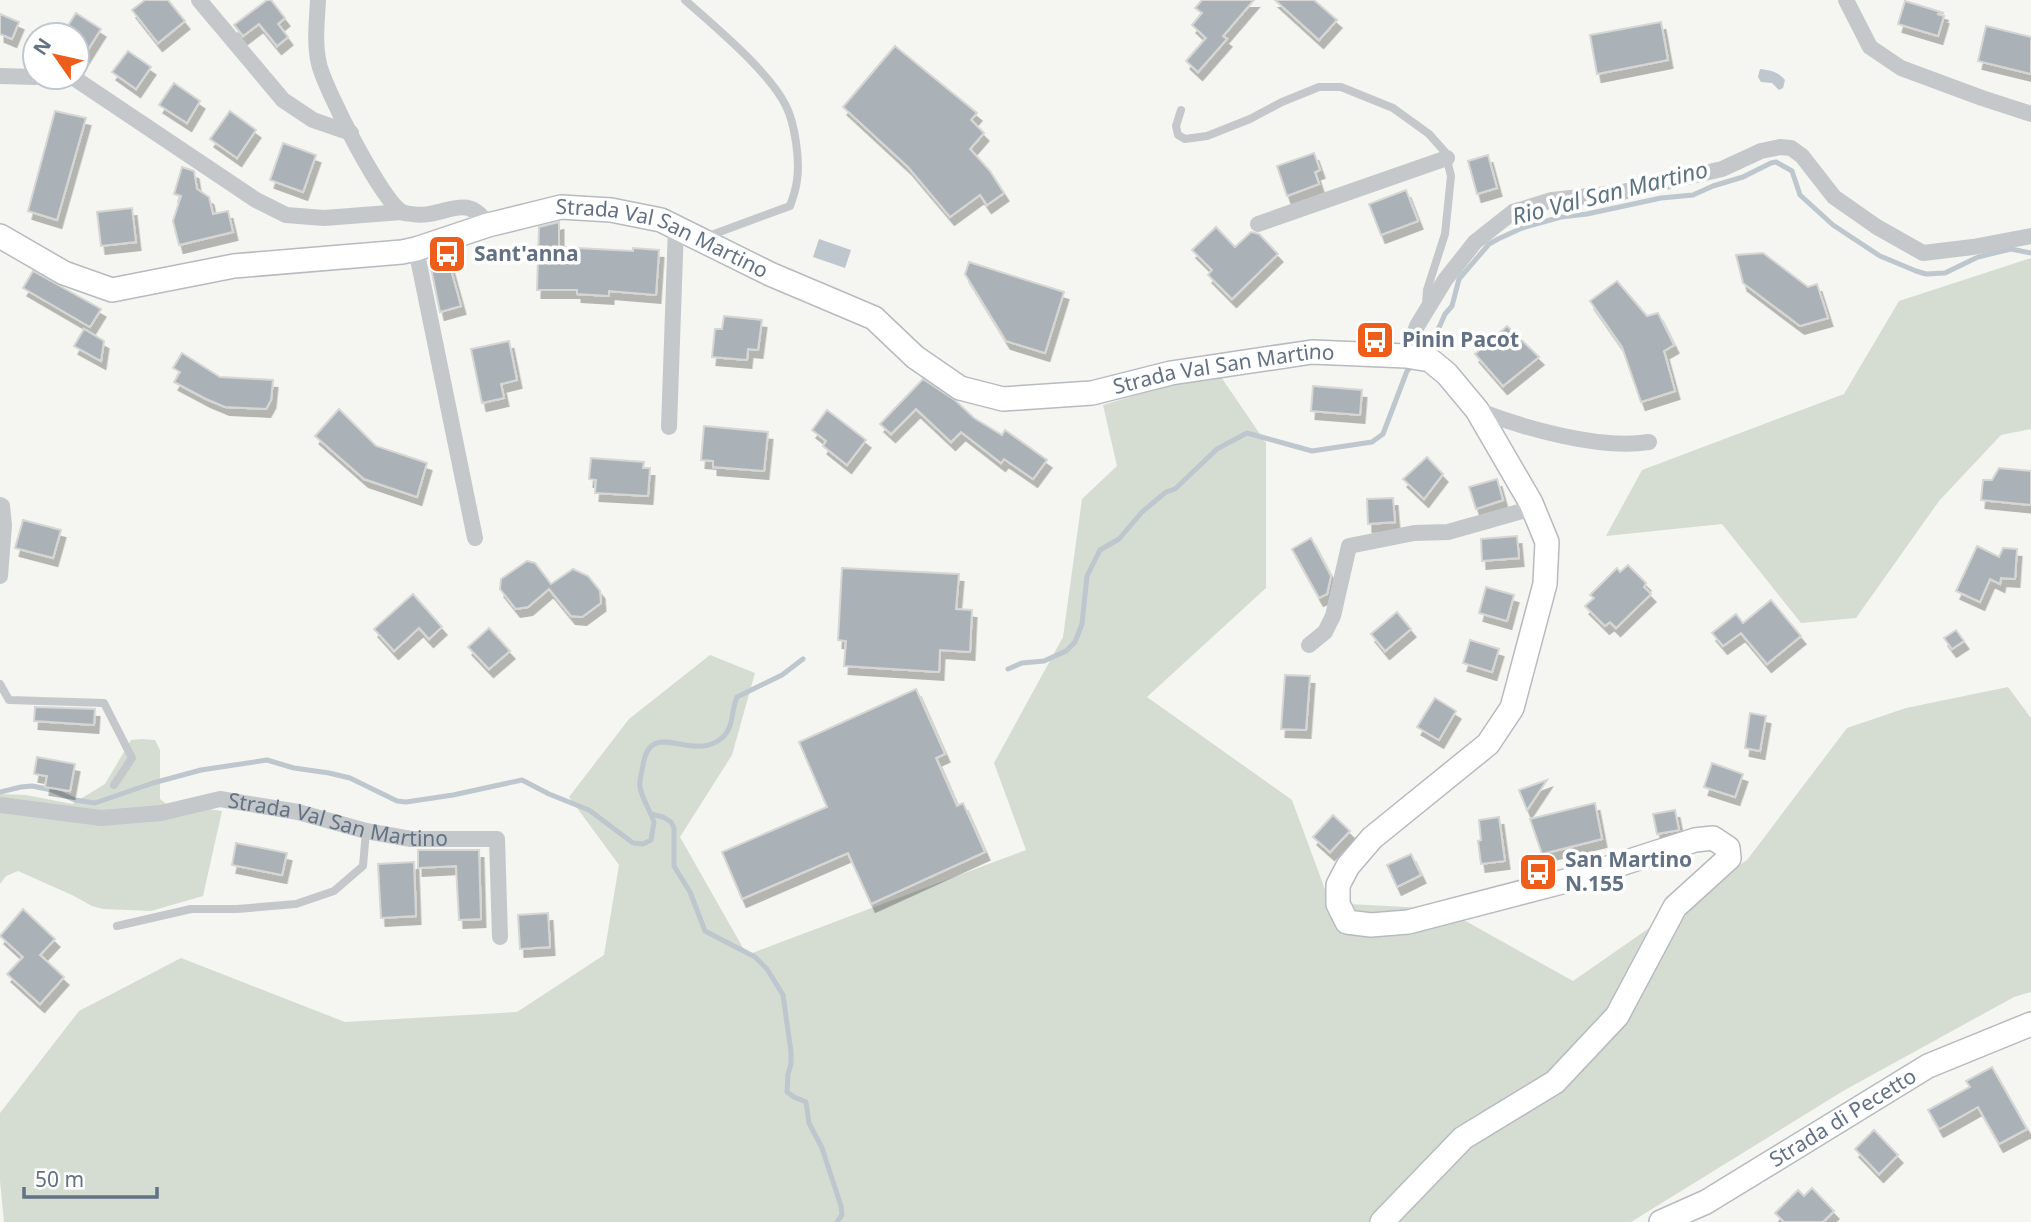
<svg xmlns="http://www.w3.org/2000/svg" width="2031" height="1222" font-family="'Noto Sans',sans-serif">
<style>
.green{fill:#d5ddd2}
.water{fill:#bdc7cd}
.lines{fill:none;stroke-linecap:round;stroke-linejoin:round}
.stream{stroke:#bdc7cd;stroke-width:5}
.building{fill:#aab2b8;stroke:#d6d6d4;stroke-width:2;filter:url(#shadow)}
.secondary-casing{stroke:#b6bbc0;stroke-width:26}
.lane{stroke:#c4c8cb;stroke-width:8}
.street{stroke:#c4c8cb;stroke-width:16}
.secondary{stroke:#fff;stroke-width:23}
.labels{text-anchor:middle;stroke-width:7;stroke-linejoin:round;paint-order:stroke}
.street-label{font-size:21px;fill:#627284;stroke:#fff}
.poi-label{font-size:21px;font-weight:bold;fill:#627284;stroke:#fff;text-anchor:start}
.water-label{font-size:23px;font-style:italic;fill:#5e7481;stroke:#fff}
</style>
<defs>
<filter id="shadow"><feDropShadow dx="4.5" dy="8" stdDeviation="0" flood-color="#0004"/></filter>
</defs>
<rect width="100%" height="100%" fill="#f5f5f1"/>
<g class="green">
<path d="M 2031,258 L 2031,429 L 2001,435 L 1939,501 L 1856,618 L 1801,623 L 1722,524 L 1606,536 L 1642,470 L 1844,394 L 1899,301 Z"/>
<path d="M 1217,371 L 1266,443 L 1266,588 L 1147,697 L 1292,800 L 1330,903 L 1444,909 L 1573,981 L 1747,860 L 1847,728 L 1906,708 L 2008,687 L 2031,718 L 2031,992 L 2014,997 L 1843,1091 L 1631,1222 L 4,1222 L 0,1181 L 0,1113 L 79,1011 L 181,958 L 345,1022 L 517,1012 L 604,955 L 619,865 L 569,797 L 629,719 L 710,655 L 755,673 L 732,755 L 680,837 L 747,955 L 1026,850 L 994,763 L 1063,637 L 1082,499 L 1117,466 L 1103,405 Z"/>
<path d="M 142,739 L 155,740 L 160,750 L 160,799 L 169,806 L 181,805 L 222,811 L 203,896 L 151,911 L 103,909 L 92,906 L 72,895 L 18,871 L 6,876 L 0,884 L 0,794 L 26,795 L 72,804 L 105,784 L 131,740 Z"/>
</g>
<g class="water">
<path d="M 1760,69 C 1769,70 1779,72 1785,80 L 1783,88 L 1779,90 L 1772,83 L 1761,82 L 1758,77 Z"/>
<path d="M 819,239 L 851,250 L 845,268 L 813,257 Z"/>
</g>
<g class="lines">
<g class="stream">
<path d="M 1424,352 L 1434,339 L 1445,314 L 1452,306 L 1459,279 L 1489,244 L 1498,239 L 1522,228 L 1561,217 L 1587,214 L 1661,198 L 1693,195 L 1713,186 L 1743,177 L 1771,163 L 1776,162 L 1792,171 L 1800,195 L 1833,225 L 1880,256 L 1916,271 L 1926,274 L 1945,273 L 1978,257 L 1986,255 L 2011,249 L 2031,253"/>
<path d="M 1008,669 L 1022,663 L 1044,661 L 1066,651 L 1075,642 L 1082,624 L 1087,576 L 1100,550 L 1119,539 L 1142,512 L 1166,492 L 1175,489 L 1217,449 L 1247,433 L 1312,451 L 1372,442 L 1383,434 L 1407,371 L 1413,365"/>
<path d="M 0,792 L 21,787 L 32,786 L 52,790 L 75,800 L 95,803 L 153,783 L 201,770 L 267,760 L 294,768 L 329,773 L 350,778 L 397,801 L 406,802 L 453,795 L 522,780 L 549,794 L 589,810 L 633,843 L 643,844 L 651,840 L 654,822 C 650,810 642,799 640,787 C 639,780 642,772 643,765 C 651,716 693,765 723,737 C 734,727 731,710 737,697 L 782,675 L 803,659"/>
<path d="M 651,814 L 663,817 L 671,822 L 674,828 L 674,866 L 690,892 L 705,931 L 755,957 L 767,969 L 783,995 L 791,1052 L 791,1064 L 788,1074 L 787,1092 L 794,1097 L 806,1102 L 809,1123 L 822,1148 L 841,1206 L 842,1215 L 837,1222"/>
</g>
</g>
<g class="building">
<path d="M 145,0 L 168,0 L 185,21 L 158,43 L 132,10 Z"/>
<path d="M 267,0 L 271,0 L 285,18 L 278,24 L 288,37 L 277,46 L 259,24 L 243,36 L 234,25 Z"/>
<path d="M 1202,0 L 1254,0 L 1223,36 L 1227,39 L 1198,72 L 1186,61 L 1206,38 L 1192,25 L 1202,13 L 1195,8 Z"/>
<path d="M 1275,0 L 1314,0 L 1337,20 L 1319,40 Z"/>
<path d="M 1905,1 L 1944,13 L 1937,14 L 1944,16 L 1938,36 L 1898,24 Z"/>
<path d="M 76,13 L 101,29 L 77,67 L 77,35 L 62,35 Z"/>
<path d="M 0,14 L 19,22 L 12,39 L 0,34 Z"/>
<path d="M 1661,22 L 1668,60 L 1597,74 L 1590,35 Z"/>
<path d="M 1986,26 L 2031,37 L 2031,74 L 1978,61 Z"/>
<path d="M 895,46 L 977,113 L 971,120 L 984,133 L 970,149 L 990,171 L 1004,193 L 987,205 L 980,195 L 950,217 L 908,167 L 843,107 Z"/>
<path d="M 128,51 L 151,67 L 136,89 L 112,72 Z"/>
<path d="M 174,83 L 200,101 L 187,123 L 159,105 Z"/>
<path d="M 55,111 L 86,118 L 57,220 L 28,211 Z"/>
<path d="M 230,111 L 256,130 L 237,158 L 210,139 Z"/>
<path d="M 283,143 L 316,155 L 303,192 L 270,180 Z"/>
<path d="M 1314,153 L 1320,170 L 1315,172 L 1319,184 L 1287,196 L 1277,166 Z"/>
<path d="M 1488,155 L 1497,188 L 1477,194 L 1468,161 Z"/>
<path d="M 182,167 L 194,171 L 197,189 L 209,197 L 213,214 L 228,211 L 233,232 L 179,245 L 173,221 L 181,196 L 174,194 Z"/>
<path d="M 1406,190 L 1418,221 L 1381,235 L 1369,204 Z"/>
<path d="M 132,208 L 136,242 L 101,246 L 97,212 Z"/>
<path d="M 559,222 L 559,247 L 633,251 L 633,248 L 659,250 L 656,295 L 609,291 L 609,296 L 577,294 L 577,290 L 537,290 L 539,227 Z"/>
<path d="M 1216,227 L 1235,247 L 1251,232 L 1259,234 L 1278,254 L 1232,299 L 1208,275 L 1212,270 L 1192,250 Z"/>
<path d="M 1763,253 L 1808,287 L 1817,284 L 1828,318 L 1800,326 L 1743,283 L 1736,255 Z"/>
<path d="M 969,262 L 1064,292 L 1045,353 L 1006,341 L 965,274 Z"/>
<path d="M 449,263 L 461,306 L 440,312 L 431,268 Z"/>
<path d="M 33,271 L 101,309 L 90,327 L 23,288 Z"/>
<path d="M 1617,281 L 1647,316 L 1658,313 L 1674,345 L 1664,351 L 1675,391 L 1641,402 L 1622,347 L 1590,301 Z"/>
<path d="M 724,316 L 762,320 L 758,350 L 748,349 L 747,360 L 712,357 L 715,329 L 722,329 Z"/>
<path d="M 1507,326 L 1539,357 L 1503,386 L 1475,354 Z"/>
<path d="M 84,329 L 104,341 L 101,361 L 74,346 Z"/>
<path d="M 509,341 L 517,380 L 501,384 L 504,398 L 482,403 L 471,349 Z"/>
<path d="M 182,353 L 220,377 L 273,380 L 271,400 L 266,409 L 225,407 L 206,399 L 174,382 L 180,372 L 173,368 Z"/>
<path d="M 923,379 L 956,401 L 974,418 L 1002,435 L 1005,430 L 1047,460 L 1033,479 L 1004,459 L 1001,463 L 961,432 L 951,442 L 916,409 L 891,434 L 880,424 Z"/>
<path d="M 1313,386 L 1362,390 L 1360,415 L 1311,411 Z"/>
<path d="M 339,409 L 376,446 L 427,463 L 417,497 L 364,479 L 315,436 Z"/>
<path d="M 827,410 L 866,440 L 847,465 L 823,446 L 826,441 L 812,430 Z"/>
<path d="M 704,426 L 768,432 L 764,471 L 713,467 L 713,461 L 701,460 Z"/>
<path d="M 1427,457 L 1443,474 L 1424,499 L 1403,479 Z"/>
<path d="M 591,458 L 644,462 L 643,468 L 650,468 L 648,496 L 595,493 L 596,480 L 589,479 Z"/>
<path d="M 1999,468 L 2031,471 L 2031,505 L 1981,500 L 1983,480 L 1992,480 Z"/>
<path d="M 1497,479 L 1503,500 L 1476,509 L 1469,487 Z"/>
<path d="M 1393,498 L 1395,522 L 1368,524 L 1367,499 Z"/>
<path d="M 23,520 L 61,530 L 53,558 L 15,548 Z"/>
<path d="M 1517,536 L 1519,558 L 1482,561 L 1481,539 Z"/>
<path d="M 1311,538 L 1331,576 L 1327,594 L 1319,598 L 1292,549 Z"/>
<path d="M 1977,546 L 1999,557 L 2003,548 L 2017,549 L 2015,579 L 2001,578 L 2000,584 L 1990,579 L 1980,602 L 1956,591 Z"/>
<path d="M 527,561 L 535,563 L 551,584 L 573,569 L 588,576 L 600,591 L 601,603 L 582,617 L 571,616 L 549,589 L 528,607 L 516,609 L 500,589 L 501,579 Z"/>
<path d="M 1628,565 L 1646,583 L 1644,587 L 1651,594 L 1616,628 L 1610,622 L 1605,626 L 1585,606 L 1594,598 L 1590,595 L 1617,568 L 1620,572 Z"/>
<path d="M 842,568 L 959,574 L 956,609 L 972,610 L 970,652 L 940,650 L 939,672 L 844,666 L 846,641 L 838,640 Z"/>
<path d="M 1486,587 L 1514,595 L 1507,621 L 1479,613 Z"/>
<path d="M 413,594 L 442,627 L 429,639 L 419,628 L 394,651 L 374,629 Z"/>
<path d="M 1771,600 L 1801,636 L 1767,664 L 1741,633 L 1723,646 L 1712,633 L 1736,614 L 1743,623 Z"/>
<path d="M 1397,612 L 1411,629 L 1385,651 L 1371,634 Z"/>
<path d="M 489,628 L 510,651 L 489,669 L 468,647 Z"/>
<path d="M 1956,630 L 1964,641 L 1952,649 L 1944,638 Z"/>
<path d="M 1470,640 L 1499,649 L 1492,672 L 1463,663 Z"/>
<path d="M 1285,675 L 1310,676 L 1306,730 L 1281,729 Z"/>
<path d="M 916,689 L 945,754 L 936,758 L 957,806 L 963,803 L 985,852 L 871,904 L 848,853 L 742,899 L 722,852 L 827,807 L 799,742 Z"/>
<path d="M 1435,698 L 1456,711 L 1439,740 L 1417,727 Z"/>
<path d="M 35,707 L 95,709 L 94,725 L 34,721 Z"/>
<path d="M 1750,713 L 1766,716 L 1760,751 L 1745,748 Z"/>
<path d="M 37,757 L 75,764 L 70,791 L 45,787 L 47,776 L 34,774 Z"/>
<path d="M 1712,763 L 1743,774 L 1735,797 L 1704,787 Z"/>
<path d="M 1547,780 L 1527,810 L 1519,790 Z"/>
<path d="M 1595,803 L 1602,839 L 1542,854 L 1530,819 Z"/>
<path d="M 1675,810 L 1679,830 L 1657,834 L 1653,814 Z"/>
<path d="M 1333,815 L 1350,831 L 1330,852 L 1313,837 Z"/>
<path d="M 1499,817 L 1505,861 L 1481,864 L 1478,841 L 1481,840 L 1479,820 Z"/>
<path d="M 236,843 L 287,853 L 282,875 L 232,865 Z"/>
<path d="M 418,850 L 479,850 L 481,919 L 459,920 L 456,866 L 418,868 Z"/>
<path d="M 1411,854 L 1421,875 L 1397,887 L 1387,865 Z"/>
<path d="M 414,862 L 416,916 L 381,918 L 378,864 Z"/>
<path d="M 23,909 L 55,939 L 40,955 L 64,977 L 40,1004 L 7,974 L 23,957 L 0,936 Z"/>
<path d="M 548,913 L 550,947 L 520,949 L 518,915 Z"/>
<path d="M 1992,1067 L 2027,1129 L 1999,1144 L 1978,1107 L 1939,1129 L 1928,1110 L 1970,1087 L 1966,1081 Z"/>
<path d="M 1874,1130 L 1898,1155 L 1879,1174 L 1855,1149 Z"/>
<path d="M 1812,1188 L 1834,1211 L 1823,1222 L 1784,1222 L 1775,1213 L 1798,1190 L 1804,1196 Z"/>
</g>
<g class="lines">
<defs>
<g id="secondary">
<path id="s2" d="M 0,236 L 64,273 L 112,290 L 234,266 L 402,252 L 416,249 L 488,225 L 561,207 L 611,210 L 661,220 L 770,274 L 874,318 L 915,357 L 960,388 L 1003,399 L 1092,393 L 1171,373 L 1312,352 L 1406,356 L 1430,360 L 1447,374 L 1477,410 L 1531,503 L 1547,542 L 1545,584 L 1512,708 L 1488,744 L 1372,838 L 1348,866 L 1338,885 L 1338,904 L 1347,922 L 1371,925 L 1408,922 L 1577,878 L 1695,840 L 1713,838 L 1728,848 L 1729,858 L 1675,907 L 1617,1016 L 1555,1082 L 1463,1138 L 1382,1222"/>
<path id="s3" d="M 1661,1222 L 1706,1202 L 1928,1066 L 2031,1024"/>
</g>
</defs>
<use href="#secondary" class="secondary-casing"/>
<g class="lane">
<path d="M 685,0 C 714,26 769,71 786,106 C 795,124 800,160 797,180 C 796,189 793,198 790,206 L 706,237"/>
<path d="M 1181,110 L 1176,126 L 1178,135 L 1185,139 L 1207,136 L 1250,119 L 1282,102 L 1319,87 L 1341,87 L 1393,108 L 1429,134 L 1445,152 L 1451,176 L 1445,234 L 1427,290 L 1426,305"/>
<path d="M 0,684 L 9,700 L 104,703 L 132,758 L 114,785"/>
<path d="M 117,926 L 191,909 L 237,909 L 296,904 L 334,891 L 363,866 L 366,831"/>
</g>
<g class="street">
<path d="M 199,0 L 283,100 L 313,120 L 351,133"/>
<path d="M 318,0 C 317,21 314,43 319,64 C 325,89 381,200 402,212 C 402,213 411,214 412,214 C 443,220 466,189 488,225"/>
<path d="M 1846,0 L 1870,47 L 1901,68 L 1982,98 L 2031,114"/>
<path d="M 0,76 L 35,77"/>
<path d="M 41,77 L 74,78 L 256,200 L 286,215 L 324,218 L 402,212"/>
<path d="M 1258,224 L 1447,158"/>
<path d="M 416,249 L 475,538"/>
<path d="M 1406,356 L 1417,326 L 1445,280 L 1475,242 L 1513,212 L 1552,200 L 1618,193 L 1722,169 L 1761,151 L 1780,147 L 1791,148 L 1802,156 L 1834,197 L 1877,227 L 1923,253 L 1973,247 L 2031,236"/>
<path d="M 1477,410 C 1524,428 1599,450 1649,442"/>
<path d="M 669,427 L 676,227"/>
<path d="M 0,505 L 2,506 L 4,525 L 0,576"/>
<path d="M 1309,645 L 1325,632 L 1333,616 L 1349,546 L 1414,533 L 1448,532 L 1533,508"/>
<path id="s1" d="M 0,805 L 101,818 L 161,813 L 220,799 L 298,812 L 366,831 L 411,839 L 497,839 L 500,937"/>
</g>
<use href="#secondary" class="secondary"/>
</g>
<defs>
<symbol id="bus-square" viewBox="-11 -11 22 22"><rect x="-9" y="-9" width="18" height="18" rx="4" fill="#ee5d19" stroke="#fff"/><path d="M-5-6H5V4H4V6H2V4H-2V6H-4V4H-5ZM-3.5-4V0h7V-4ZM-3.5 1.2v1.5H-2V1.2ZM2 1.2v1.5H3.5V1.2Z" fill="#fff"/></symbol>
</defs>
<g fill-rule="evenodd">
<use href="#bus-square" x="425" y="232" width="44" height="44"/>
<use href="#bus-square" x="1353" y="318" width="44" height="44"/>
<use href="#bus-square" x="1516" y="850" width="44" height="44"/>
</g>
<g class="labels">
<g class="street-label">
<text dy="7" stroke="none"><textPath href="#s2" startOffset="690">Strada Val San Martino</textPath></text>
<text dy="7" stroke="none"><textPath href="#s2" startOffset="1298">Strada Val San Martino</textPath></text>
<text dy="7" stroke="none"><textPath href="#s1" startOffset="343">Strada Val San Martino</textPath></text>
<text dy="7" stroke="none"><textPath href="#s3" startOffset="210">Strada di Pecetto</textPath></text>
</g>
<g class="poi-label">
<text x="474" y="261">Sant'anna</text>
<text x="1402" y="347">Pinin Pacot</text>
<text x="1565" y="867">San Martino<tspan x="1565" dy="24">N.155</tspan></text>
</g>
<g class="water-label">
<text transform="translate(1610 193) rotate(-14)" y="8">Rio Val San Martino</text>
</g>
</g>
<g transform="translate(56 56) rotate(304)"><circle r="33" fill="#ffffff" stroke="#c0c7ce" stroke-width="2"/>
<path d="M0-5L12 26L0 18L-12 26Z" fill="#ee5d19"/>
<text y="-10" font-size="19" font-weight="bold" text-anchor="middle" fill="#627284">N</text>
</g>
<path d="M24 1187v10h133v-10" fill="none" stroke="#627284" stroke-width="3.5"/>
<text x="35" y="1187" font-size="21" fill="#627284" stroke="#ffffff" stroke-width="5" paint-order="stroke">50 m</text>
</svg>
